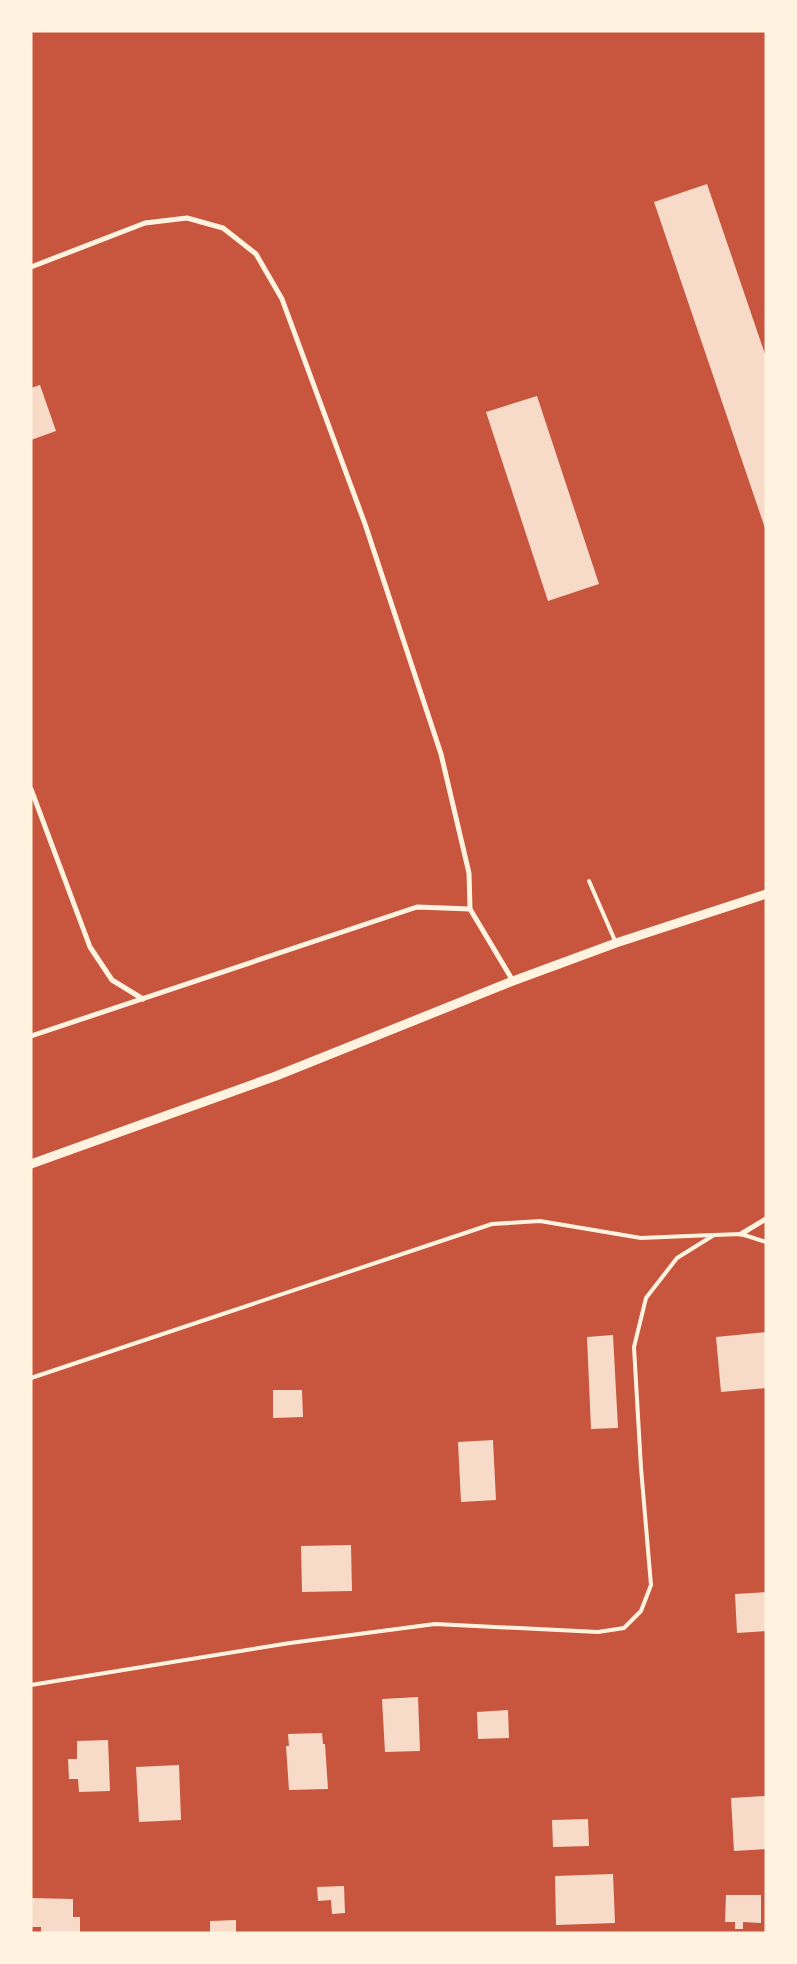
<svg xmlns="http://www.w3.org/2000/svg" width="797" height="1964" font-family="'Golos Text',sans-serif">
<style>
.building{fill:#f7dbc8}
.lines{fill:none;stroke-linecap:round;stroke-linejoin:round}
.service{stroke:#fff3e0;stroke-width:4}
.minor{stroke:#fff3e0;stroke-width:5}
.tertiary{stroke:#fff3e0;stroke-width:9}
</style>
<rect width="100%" height="100%" fill="#c8553d"/>
<g class="building">
<path d="M 707,184 L 766,357 L 766,531 L 654,202 Z"/>
<path d="M 40,385 L 56,431 L 31,440 L 31,388 Z"/>
<path d="M 537,396 L 599,584 L 548,601 L 486,412 Z"/>
<path d="M 766,1332 L 766,1388 L 721,1392 L 716,1337 Z"/>
<path d="M 613,1335 L 618,1428 L 591,1429 L 587,1337 Z"/>
<path d="M 273,1390 L 302,1390 L 303,1417 L 273,1418 Z"/>
<path d="M 493,1440 L 496,1500 L 461,1502 L 458,1442 Z"/>
<path d="M 351,1545 L 352,1591 L 302,1592 L 301,1546 Z"/>
<path d="M 766,1592 L 766,1631 L 737,1633 L 735,1594 Z"/>
<path d="M 418,1697 L 420,1751 L 385,1752 L 382,1699 Z"/>
<path d="M 508,1710 L 509,1738 L 478,1739 L 477,1712 Z"/>
<path d="M 322,1733 L 323,1744 L 325,1744 L 328,1789 L 289,1790 L 286,1746 L 289,1746 L 288,1734 Z"/>
<path d="M 108,1740 L 110,1791 L 79,1792 L 78,1779 L 69,1779 L 68,1759 L 77,1759 L 77,1741 Z"/>
<path d="M 179,1765 L 181,1820 L 139,1822 L 136,1767 Z"/>
<path d="M 766,1796 L 766,1849 L 734,1851 L 731,1798 Z"/>
<path d="M 588,1819 L 589,1846 L 553,1847 L 552,1820 Z"/>
<path d="M 613,1874 L 615,1923 L 556,1925 L 555,1876 Z"/>
<path d="M 344,1886 L 345,1913 L 332,1914 L 331,1900 L 318,1901 L 317,1887 Z"/>
<path d="M 726,1895 L 761,1895 L 761,1923 L 743,1922 L 743,1929 L 735,1929 L 735,1922 L 725,1922 Z"/>
<path d="M 31,1898 L 73,1899 L 73,1917 L 80,1917 L 80,1933 L 41,1933 L 41,1927 L 31,1927 Z"/>
<path d="M 236,1920 L 236,1933 L 210,1933 L 210,1921 Z"/>
</g>
<g class="lines">
<g class="service">
<path d="M 589,881 L 616,943"/>
<path d="M 31,1378 L 492,1224 L 540,1221 L 641,1238 L 712,1235"/>
<path d="M 31,1685 L 290,1643 L 435,1624 L 598,1632 L 624,1628 L 641,1611 L 651,1585 L 641,1468 L 634,1347 L 646,1298 L 677,1258 L 714,1235 L 741,1234 L 766,1242"/>
</g>
<g class="minor">
<path d="M 31,267 L 145,223 L 187,218 L 223,228 L 256,254 L 282,299 L 365,524 L 441,754 L 469,873 L 470,909 L 513,981"/>
<path d="M 31,789 L 90,947 L 112,980 L 143,999"/>
<path d="M 31,1036 L 417,907 L 470,909"/>
<path d="M 741,1234 L 766,1219"/>
</g>
<path class="tertiary" d="M 31,1164 L 276,1076 L 513,981 L 616,943 L 766,894"/>
</g>
<rect width="797" height="1964" fill="none" stroke="#fff3e0" stroke-width="65"/>
</svg>
